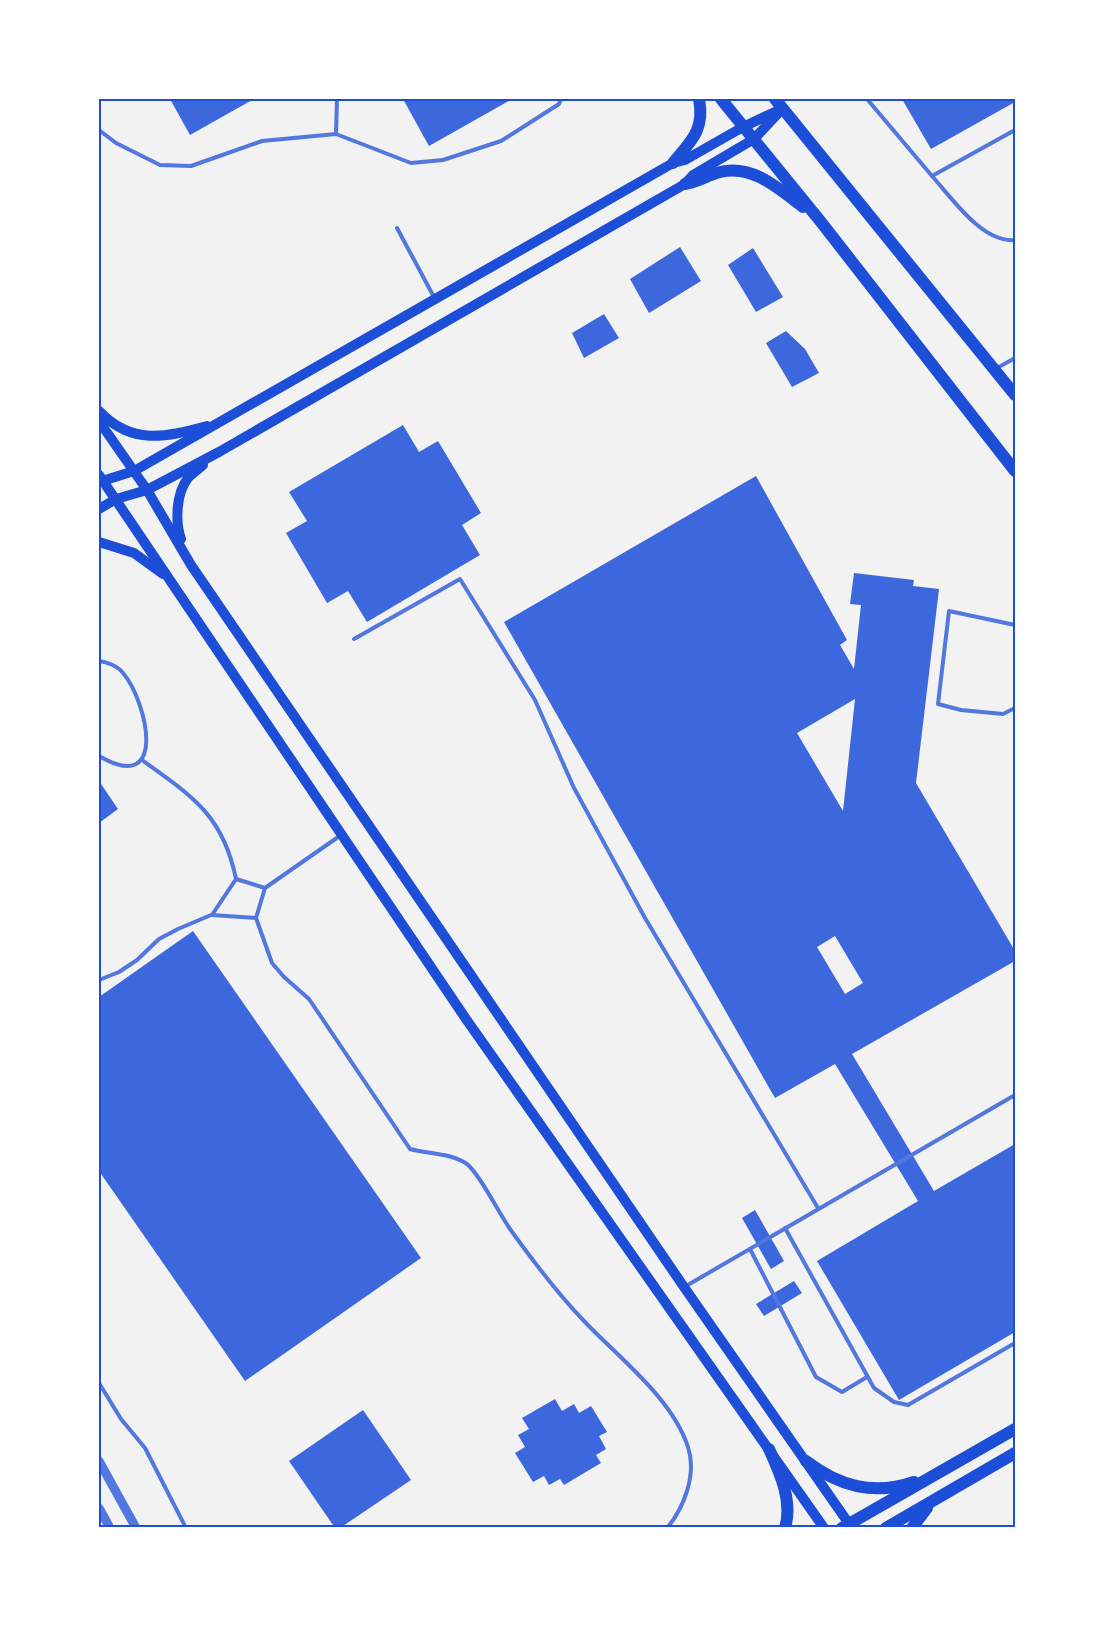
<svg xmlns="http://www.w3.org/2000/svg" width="1114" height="1627" font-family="'Fira Sans Condensed',sans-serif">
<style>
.building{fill:#3d67dc;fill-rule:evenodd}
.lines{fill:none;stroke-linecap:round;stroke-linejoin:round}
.service{stroke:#5277de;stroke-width:4}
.tertiary{stroke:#5277de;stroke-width:9}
.secondary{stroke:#1d4ed8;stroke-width:10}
.primary{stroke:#1d4ed8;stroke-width:12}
.neatline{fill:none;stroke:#1d4ed8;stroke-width:2}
</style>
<rect width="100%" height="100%" fill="#f2f2f2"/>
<g class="building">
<path d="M 170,99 L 254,99 L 190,135 Z"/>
<path d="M 403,99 L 512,99 L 429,146 Z"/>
<path d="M 902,99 L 1015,99 L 1015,102 L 931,149 Z"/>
<path d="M 680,247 L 701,281 L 649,313 L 630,279 Z"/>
<path d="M 753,248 L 783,297 L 756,312 L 728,265 Z"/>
<path d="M 604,314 L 619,338 L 584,358 L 572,333 Z"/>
<path d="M 786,331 L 805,349 L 819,373 L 792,387 L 766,343 Z"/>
<path d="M 403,425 L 419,452 L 438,441 L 481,513 L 462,525 L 480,555 L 367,622 L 348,591 L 327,603 L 286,533 L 307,521 L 289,492 Z"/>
<path d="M 756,476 L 847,640 L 840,645 L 854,669 L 861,605 L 850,604 L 854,573 L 914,580 L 913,586 L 939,589 L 916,783 L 1015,951 L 1015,961 L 852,1054 L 934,1191 L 1015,1144 L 1015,1332 L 899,1400 L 817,1261 L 918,1201 L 835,1064 L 775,1098 L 504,622 ZM 855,699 L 843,811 L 797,733 ZM 835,936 L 863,983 L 845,994 L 817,947 Z"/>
<path d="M 99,781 L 118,809 L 99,823 Z"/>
<path d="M 193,931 L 421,1258 L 245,1381 L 99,1171 L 99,997 Z"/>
<path d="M 755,1210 L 784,1261 L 771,1269 L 742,1218 Z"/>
<path d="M 794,1281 L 802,1293 L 764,1316 L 756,1304 Z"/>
<path d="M 555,1399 L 562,1411 L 574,1404 L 579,1413 L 591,1406 L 607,1432 L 599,1436 L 606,1449 L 596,1455 L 601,1463 L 564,1485 L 560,1479 L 549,1485 L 544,1476 L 533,1482 L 515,1453 L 525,1447 L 518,1435 L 529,1429 L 522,1418 Z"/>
<path d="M 363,1410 L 411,1480 L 340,1528 L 335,1528 L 289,1461 Z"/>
</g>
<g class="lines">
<g class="service">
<path d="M 867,99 L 932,176 L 1015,130"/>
<path d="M 99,130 L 116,143 L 160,165 L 191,166 L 262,141 L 336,134 L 411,163 L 443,160 L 501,141 L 559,104 L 561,99"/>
<path d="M 336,134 L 337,99"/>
<path d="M 932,176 C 952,198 982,243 1015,240"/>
<path d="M 397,228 L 435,299"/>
<path d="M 997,368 L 1015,358"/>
<path d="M 1015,625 L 949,611 L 938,704 L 961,710 L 1003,714 L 1015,708"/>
<path d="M 354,639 L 460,579 L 535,700 L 574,788 L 645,918 L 818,1208"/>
<path d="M 99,661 C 107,662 118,666 123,673 C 147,701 169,797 99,756"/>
<path d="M 142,760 C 192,796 223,815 236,879"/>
<path d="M 265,888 L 341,835"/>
<path d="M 256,918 L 212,915 L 236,879 L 265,888 L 256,918 L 272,963 L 284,977 L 309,999 L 410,1149 C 427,1154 452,1153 467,1164 C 481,1176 498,1212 510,1229 C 533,1261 557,1293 584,1321 C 619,1358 672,1398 688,1447 C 697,1474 684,1508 667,1528"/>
<path d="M 99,980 L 119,972 L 137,960 L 159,939 L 178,929 L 211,915"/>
<path d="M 785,1228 L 874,1388 L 894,1402 L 908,1405 L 1015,1343"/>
<path d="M 750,1249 L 816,1377 L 842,1392 L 867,1377"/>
<path d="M 686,1286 L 1015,1095"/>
<path d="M 99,1383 L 121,1419 L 145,1448 L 186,1528"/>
</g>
<g class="tertiary">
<path d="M 99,1461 L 136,1528"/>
<path d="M 99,1508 L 110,1528"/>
</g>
<g class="secondary">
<path d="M 99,411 C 132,446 166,437 207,426"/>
<path d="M 99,421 L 147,490 L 191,565 L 684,1287 L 852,1528"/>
<path d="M 99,475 L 466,1019 L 824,1528"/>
<path d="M 99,482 L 134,471 L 673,163 L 685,160 L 743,127 L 777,111"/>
<path d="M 99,509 L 116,499 L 147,490 L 219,452 L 685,184 L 693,175 L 754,139 L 783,108"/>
<path d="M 181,539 C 175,522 176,493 188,478 C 192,473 199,469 203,465"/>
<path d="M 99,542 L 134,553 L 163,574"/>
</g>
<g class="primary">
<path d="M 721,99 L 821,222 L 1015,471"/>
<path d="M 775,99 L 1015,395"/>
<path d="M 673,163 C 691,141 705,130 699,99"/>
<path d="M 685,184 C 698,182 708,175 720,172 C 753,164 779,189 803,207"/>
<path d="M 769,1449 C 780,1473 793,1501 785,1528"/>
<path d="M 806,1461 C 839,1486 873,1496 914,1482"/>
<path d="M 842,1528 L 1015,1429"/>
<path d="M 886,1528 L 1015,1453"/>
<path d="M 912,1528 L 927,1508"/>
</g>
</g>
<rect width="1114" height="1627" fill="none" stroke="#ffffff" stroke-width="201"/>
<rect x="100" y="100" width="914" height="1426" class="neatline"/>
</svg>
